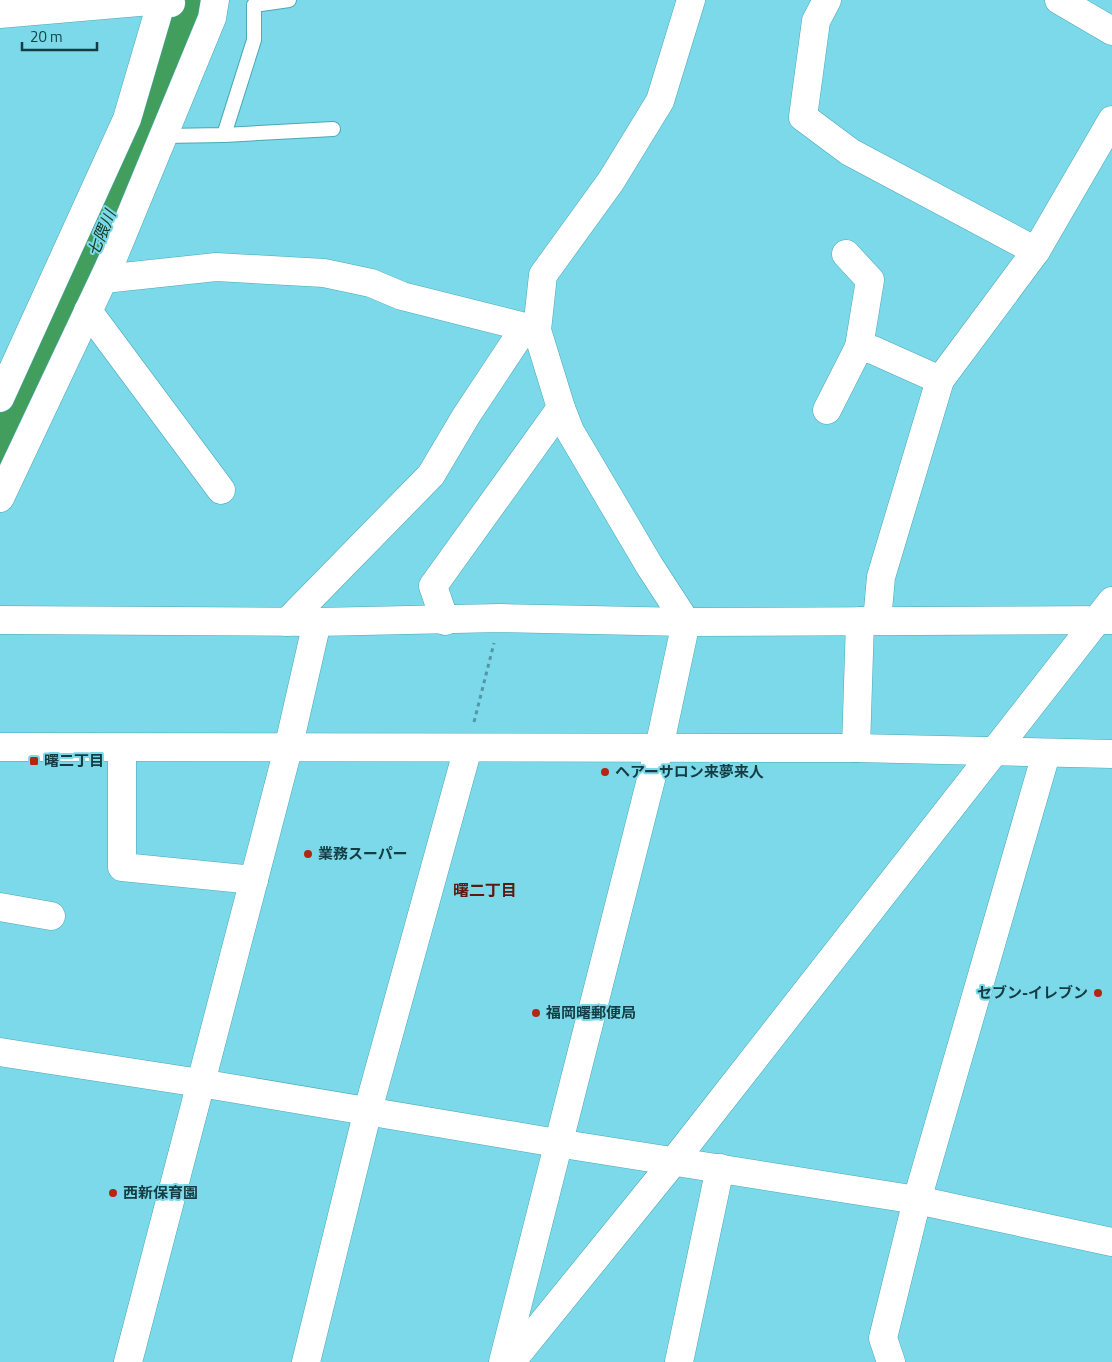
<svg xmlns="http://www.w3.org/2000/svg" width="1112" height="1362" font-family="'Titillium Web','Noto Sans JP',sans-serif">
<style>
.lines{fill:none;stroke-linecap:round;stroke-linejoin:round}
.river{stroke:#419e5d;stroke-width:45}
.service-casing{stroke:#49a8b8;stroke-width:16}
.minor-casing{stroke:#49a8b8;stroke-width:29}
.tertiary-casing{stroke:#49a8b8;stroke-width:29}
.path{stroke:#5197a4;stroke-width:3;stroke-dasharray:4 4;stroke-linecap:butt}
.service{stroke:#fff;stroke-width:14}
.minor{stroke:#fff;stroke-width:28}
.tertiary{stroke:#fff;stroke-width:28}
.poi-dot{fill:#b32514;stroke:#7cd9e9;stroke-width:2}
.labels{text-anchor:middle;stroke-width:4;stroke-linejoin:round;paint-order:stroke}
.poi-label{font-size:15px;font-weight:bold;fill:#143c43;stroke:#7cd9e9;text-anchor:start}
.water-label{font-size:16px;font-style:italic;fill:#153a20;stroke:#7cd9e9}
.neighbourhood-label{font-size:16px;font-weight:bold;fill:#5c1910;stroke:#7cd9e9}
</style>
<rect width="100%" height="100%" fill="#7cd9e9"/>
<g class="lines">
<path class="river" d="M 0,460 C 42,372 80,283 118,193 C 144,130 174,67 187,0"/>
<defs>
<g id="service">
<path d="M 224,135 L 333,129"/>
<path d="M 163,136 L 224,135 L 254,40 L 254,5 L 289,0"/>
</g>
<g id="minor">
<path d="M 827,0 L 816,21 L 803,117 L 850,152 L 1036,251 L 1112,120"/>
<path d="M 1059,0 L 1112,31"/>
<path d="M 0,14 L 162,0 L 171,3"/>
<path d="M 846,254 L 870,280 L 859,347"/>
<path d="M 110,265 L 212,18 L 215,0"/>
<path d="M 104,279 L 216,267 L 324,273 L 371,283 L 402,296 L 537,330"/>
<path d="M 88,311 L 221,490"/>
<path d="M 0,398 L 127,119 L 162,0"/>
<path d="M 827,410 L 859,347 L 873,350 L 940,380"/>
<path d="M 445,621 L 433,586 L 561,408"/>
<path d="M 877,621 L 881,577 L 940,380 L 1036,251"/>
<path d="M 287,622 L 431,475 L 466,416 L 525,327"/>
<path d="M 122,748 L 122,867 L 254,880"/>
<path d="M 856,748 L 860,621"/>
<path d="M 0,907 L 51,916"/>
<path d="M 0,1052 L 200,1083 L 557,1143 L 917,1200 L 1112,1242"/>
<path d="M 128,1362 L 288,749 L 317,622"/>
<path d="M 306,1362 L 368,1110 L 468,748"/>
<path d="M 503,1362 L 659,748 L 686,622 L 649,565 L 570,431 L 561,408 L 537,330 L 543,275 L 611,181 L 660,101 L 691,0"/>
<path d="M 511,1362 L 674,1161 L 1112,601"/>
<path d="M 679,1362 L 720,1168"/>
<path d="M 891,1362 L 883,1338 L 917,1200 L 1046,754"/>
</g>
<g id="tertiary">
<path d="M 0,498 L 110,265"/>
<path d="M 0,620 L 317,622 L 500,618 L 686,622 L 1112,620"/>
<path d="M 0,747 L 856,748 L 1112,754"/>
</g>
</defs>
<use href="#service" class="service-casing"/>
<use href="#minor" class="minor-casing"/>
<use href="#tertiary" class="tertiary-casing"/>
<path class="path" d="M 474,722 L 494,643"/>
<use href="#service" class="service"/>
<use href="#minor" class="minor"/>
<use href="#tertiary" class="tertiary"/>
</g>
<g class="poi-dot">
<rect x="29" y="756" width="10" height="10" rx="2.5"/>
<circle cx="605" cy="772" r="5"/>
<circle cx="308" cy="854" r="5"/>
<circle cx="1098" cy="993" r="5"/>
<circle cx="536" cy="1013" r="5"/>
<circle cx="113" cy="1193" r="5"/>
</g>
<g class="labels">
<g class="poi-label">
<text x="44" y="766">曙二丁目</text>
<text x="615" y="777">ヘアーサロン来夢来人</text>
<text x="318" y="859">業務スーパー</text>
<text x="1088" y="998" text-anchor="end">セブン-イレブン</text>
<text x="546" y="1018">福岡曙郵便局</text>
<text x="123" y="1198">西新保育園</text>
</g>
<g class="water-label">
<text transform="translate(101 233) rotate(-67)" y="6">七隈川</text>
</g>
<g class="neighbourhood-label">
<text x="485" y="896">曙二丁目</text>
</g>
</g>
<path d="M22 42v8h75v-8" fill="none" stroke="#143c43" stroke-width="2.5"/>
<text x="30" y="42" font-size="15" fill="#143c43" stroke="#7cd9e9" stroke-width="4" paint-order="stroke">20 m</text>
</svg>
